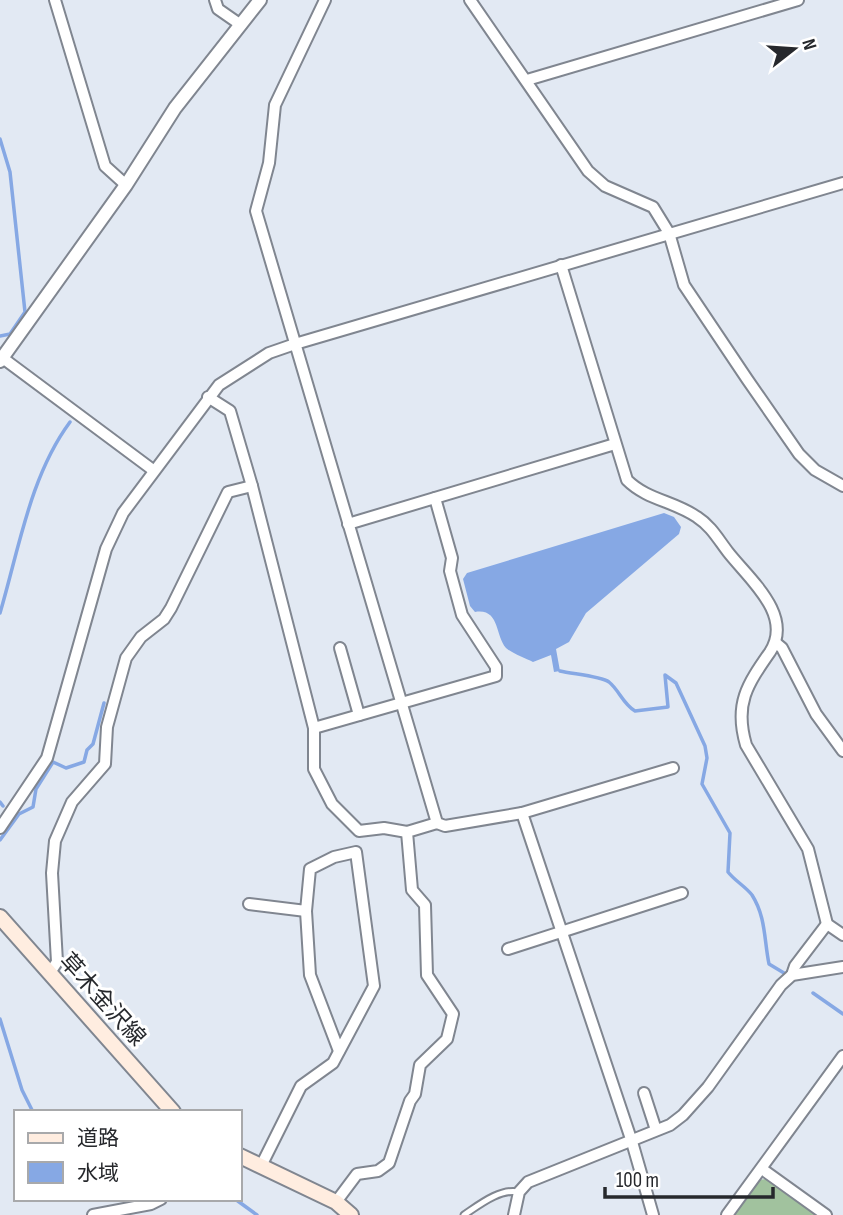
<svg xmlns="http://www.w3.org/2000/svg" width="843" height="1215" font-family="'Sofia Sans Condensed','Noto Sans JP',sans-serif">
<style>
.green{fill:#a1c29e}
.water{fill:#86a8e4}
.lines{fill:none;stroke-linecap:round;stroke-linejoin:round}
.stream{stroke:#86a8e4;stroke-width:3.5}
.service-casing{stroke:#808690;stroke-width:9}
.minor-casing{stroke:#808690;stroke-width:14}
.tertiary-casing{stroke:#808690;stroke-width:16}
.secondary-casing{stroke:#808690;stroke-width:18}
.service{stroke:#fff;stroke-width:5}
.minor{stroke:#fff;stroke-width:10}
.tertiary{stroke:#fff;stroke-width:12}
.secondary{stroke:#ffede0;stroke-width:14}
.labels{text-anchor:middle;stroke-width:6;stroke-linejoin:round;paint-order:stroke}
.street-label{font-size:23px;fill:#26282c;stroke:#fff}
</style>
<rect width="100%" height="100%" fill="#e2e9f3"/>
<path class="green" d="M 766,1179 L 817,1215 L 734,1215 L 758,1180 Z"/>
<path class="water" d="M 664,513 L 674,517 L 681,527 L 679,534 L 586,613 L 569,642 L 556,649 L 560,671 L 554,672 L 551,655 L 533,662 C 525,658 513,654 506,648 C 495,636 500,608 475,612 L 470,606 L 463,579 L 467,573 Z"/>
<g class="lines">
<g class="stream">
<path d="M 0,139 L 10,172 L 25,312 L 10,334 L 0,336"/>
<path d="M 0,613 C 19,549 30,476 70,422"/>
<path d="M 560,671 C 572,674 600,676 609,682 C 619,690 623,704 635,711 L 668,707 L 665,675 L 676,683 L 705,746 L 707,758 L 702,784 L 730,833 L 728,872 C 735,881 745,886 752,895 C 766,917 764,940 769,964 L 784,973"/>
<path d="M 0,802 L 3,806"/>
<path d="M 0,840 L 19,814 L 33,807 L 36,789 L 53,762 L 66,768 L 84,762 L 87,750 L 93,744 L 104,703"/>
<path d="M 813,993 L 843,1014"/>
<path d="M 0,1019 L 22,1090 L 33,1112"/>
<path d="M 235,1199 L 257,1215"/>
</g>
<defs>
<path id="service" d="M 464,1215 C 479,1205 500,1188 519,1192"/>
<g id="minor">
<path d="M 55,0 L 105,166 L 126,185"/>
<path d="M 215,0 L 218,9 L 241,25"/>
<path d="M 325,0 L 275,105 L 269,163 L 256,211 L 437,823 L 445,826 L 522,813 L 632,1142 L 653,1215"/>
<path d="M 470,0 L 588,171 L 605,186 L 653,207 L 669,233 L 684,285 L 747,379 L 799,454 L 815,470 L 843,486"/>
<path d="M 527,80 L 798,0"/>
<path d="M 561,265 L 627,480 C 647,500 674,501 697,517 C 711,526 718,539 728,552 C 749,579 794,615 770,652 C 747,685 734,704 746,745 L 808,849 L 827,924 L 843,935"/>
<path d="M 0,356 L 153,470"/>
<path d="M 208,397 L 230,411 L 252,486 L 314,728 L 496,676 L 496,667 L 462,615 L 450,571 L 452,558 L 435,498"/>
<path d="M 348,524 L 615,444"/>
<path d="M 776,643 L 782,648 L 816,714 L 843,751"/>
<path d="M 340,648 L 359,715"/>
<path d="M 314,728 L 314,769 L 332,804 L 359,831 L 384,828 L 407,832"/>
<path d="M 522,813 L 673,768"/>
<path d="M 0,828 L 47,758 L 106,549 L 123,513 L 219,385 L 269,353 L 295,344 L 843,183"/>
<path d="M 249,904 L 306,911 L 310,869 L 334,857 L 356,852 L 374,986 L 333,1063 L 301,1086 L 261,1166"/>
<path d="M 306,911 L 310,975 L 339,1051"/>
<path d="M 508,949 L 682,893"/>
<path d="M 49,974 L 57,962 L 52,873 L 55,841 L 72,802 L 105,764 L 107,727 L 126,658 L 141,637 L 164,619 L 171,608 L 228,492 L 252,486"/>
<path d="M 792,975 L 795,966 L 827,924"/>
<path d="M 644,1093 L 656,1130"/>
<path d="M 762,1169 L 826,1215"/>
<path d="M 336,1202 L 357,1174 L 378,1171 L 389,1163 L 410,1101 L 415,1094 L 420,1065 L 447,1039 L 453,1014 L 427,975 L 425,905 L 412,890 L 407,832 L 437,823"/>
<path d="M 93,1215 L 151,1204 L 161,1199"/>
<path d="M 514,1215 L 519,1192 L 528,1182 L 670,1125 L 683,1115 L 708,1087 L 781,985 L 792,975 L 843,967"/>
<path d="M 727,1215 L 843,1056"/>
</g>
<path id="tertiary" d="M 0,361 L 126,185 L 175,108 L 260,0"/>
<g id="secondary">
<path d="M 0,917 L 173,1112"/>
<path d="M 240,1156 L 336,1202 L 351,1215"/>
</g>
</defs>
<use href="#service" class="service-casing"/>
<use href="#minor" class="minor-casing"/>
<use href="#tertiary" class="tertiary-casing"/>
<use href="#secondary" class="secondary-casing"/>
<use href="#service" class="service"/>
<use href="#minor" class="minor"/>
<use href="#tertiary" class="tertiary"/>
<use href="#secondary" class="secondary"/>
</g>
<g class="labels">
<g class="street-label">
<text transform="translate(103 999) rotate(48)" y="8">草木金沢線</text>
</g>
</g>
<rect x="14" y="1110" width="228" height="91" fill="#ffffff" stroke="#a8a9ab" stroke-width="2"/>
<rect x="28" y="1133" width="35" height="10" fill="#ffede0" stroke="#a8a9ab" stroke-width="2"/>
<text x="77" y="1145" font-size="21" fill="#26282c">道路</text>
<rect x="28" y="1162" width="35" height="21" fill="#86a8e4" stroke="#a8a9ab" stroke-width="2"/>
<text x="77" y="1180" font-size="21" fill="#26282c">水域</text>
<g transform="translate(794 49) rotate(73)" stroke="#ffffff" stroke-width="5" paint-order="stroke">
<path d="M0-5L12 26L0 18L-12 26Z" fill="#26282c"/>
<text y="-10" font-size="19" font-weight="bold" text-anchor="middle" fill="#26282c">N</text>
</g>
<path d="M605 1187v10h168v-10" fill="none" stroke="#26282c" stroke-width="3.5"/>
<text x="616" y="1187" font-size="21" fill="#26282c" stroke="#ffffff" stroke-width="5" paint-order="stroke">100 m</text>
</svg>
